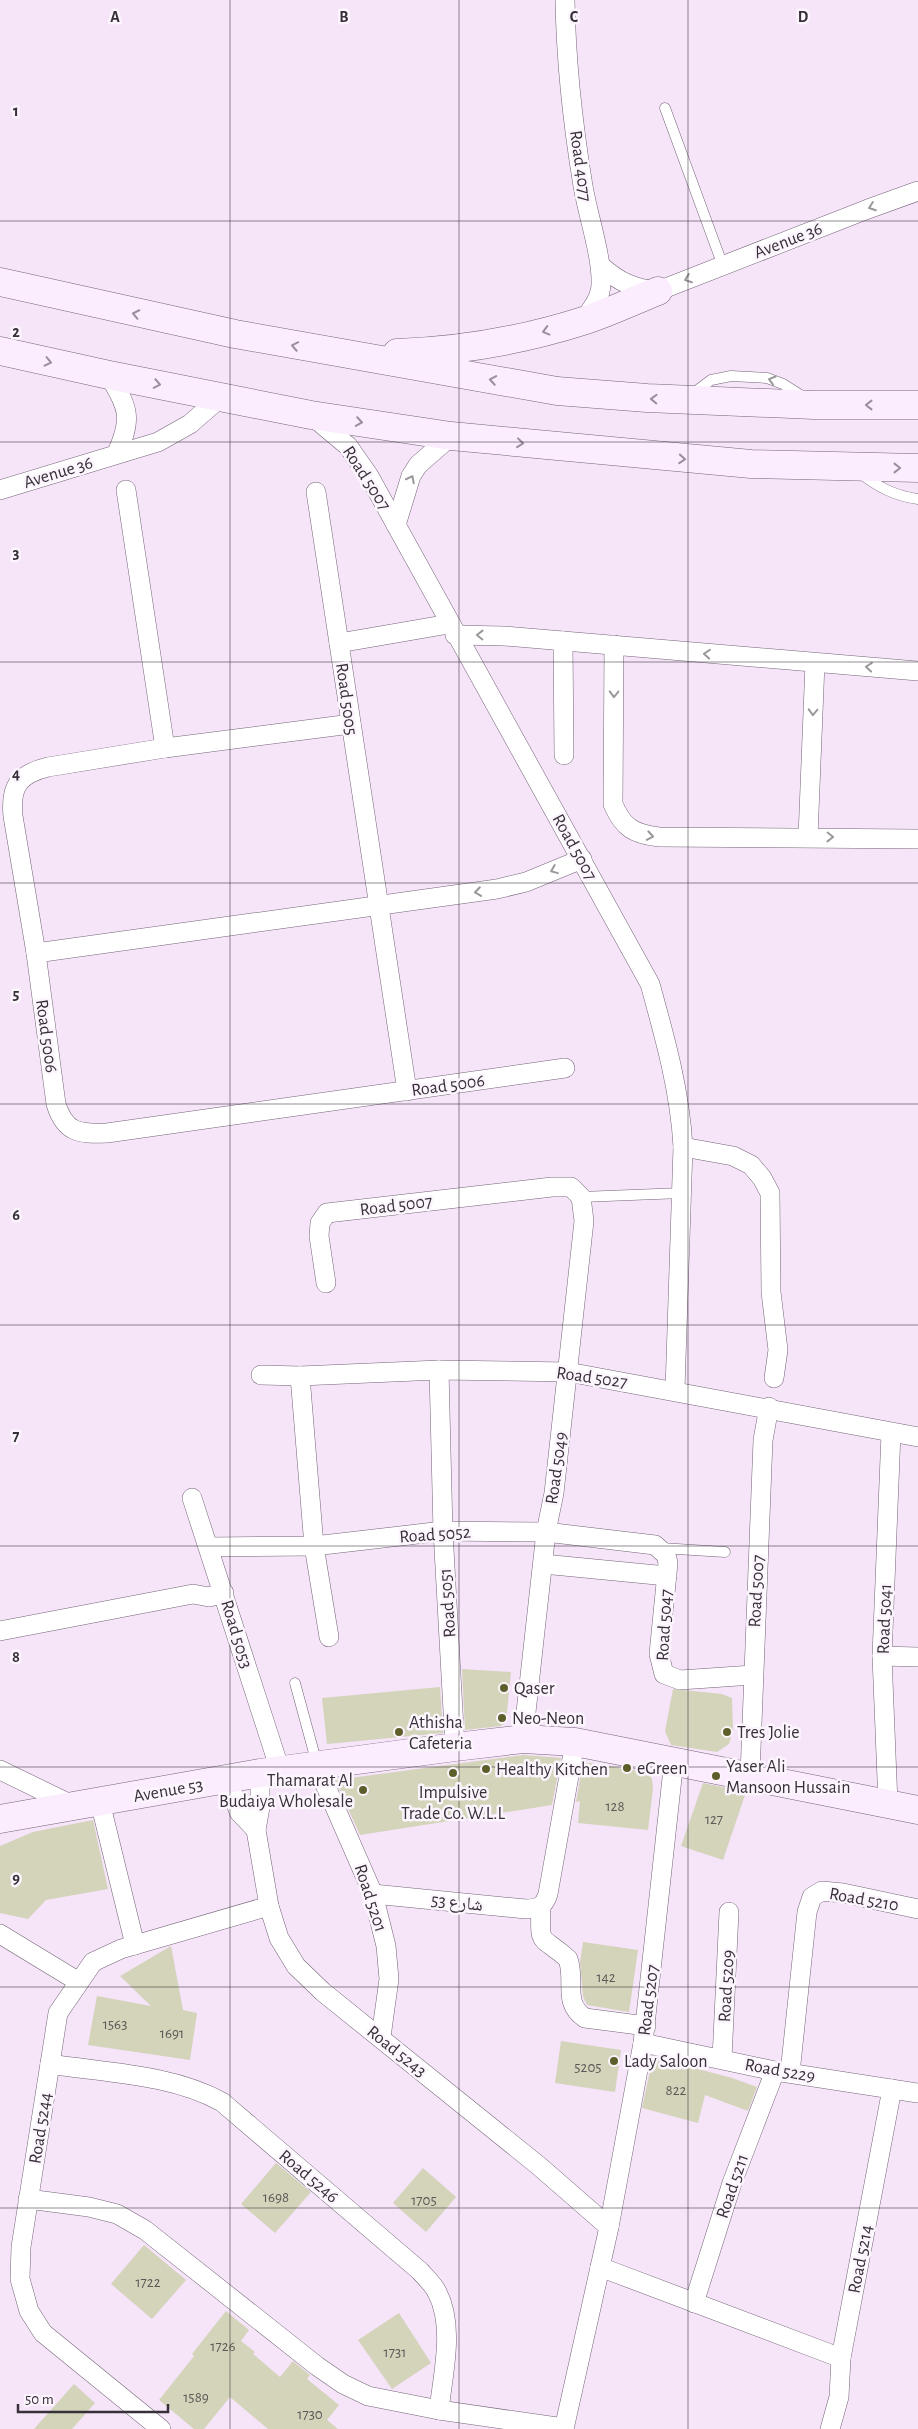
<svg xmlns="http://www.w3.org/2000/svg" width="918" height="2429" font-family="'Alegreya Sans','Noto Naskh Arabic',sans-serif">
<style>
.building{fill:#d3d4ba}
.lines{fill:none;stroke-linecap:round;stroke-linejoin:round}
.lane-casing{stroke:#746477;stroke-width:11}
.street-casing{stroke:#746477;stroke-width:20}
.secondary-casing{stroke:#746477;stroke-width:29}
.lane{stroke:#fff;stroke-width:10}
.street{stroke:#fff;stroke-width:19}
.secondary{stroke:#fbecfe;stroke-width:28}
.oneway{stroke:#9b989c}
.oneway2{stroke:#998e9b}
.grid{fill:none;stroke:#373038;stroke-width:1;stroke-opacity:0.55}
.poi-dot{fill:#5e5e2b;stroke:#fcf5fe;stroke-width:2}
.labels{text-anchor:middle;stroke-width:5;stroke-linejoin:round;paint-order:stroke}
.number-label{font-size:15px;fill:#5e5958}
.street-label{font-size:18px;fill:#373038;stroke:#fcf5fe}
.poi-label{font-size:18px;fill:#373038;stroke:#fcf5fe;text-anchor:start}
.grid-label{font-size:16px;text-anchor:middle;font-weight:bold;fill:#373038;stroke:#fcf5fe;stroke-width:5;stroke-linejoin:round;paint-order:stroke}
</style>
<rect width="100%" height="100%" fill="#f6e4f9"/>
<g class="building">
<path d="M 462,1669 L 511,1672 L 506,1722 L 501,1726 L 465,1730 Z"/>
<path d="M 440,1687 L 443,1733 L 327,1744 L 322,1698 Z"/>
<path d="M 673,1689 L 722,1694 L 732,1698 L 733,1729 L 729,1744 L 717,1752 L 671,1745 L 665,1731 Z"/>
<path d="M 524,1755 L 561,1758 L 552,1805 L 360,1835 L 335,1780 Z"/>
<path d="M 583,1762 L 648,1772 L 652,1779 L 653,1789 L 648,1830 L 578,1823 L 580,1801 L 576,1802 Z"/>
<path d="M 703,1783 L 746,1792 L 723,1860 L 681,1846 Z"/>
<path d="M 93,1820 L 108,1889 L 46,1900 L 28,1919 L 0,1913 L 0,1846 L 33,1832 Z"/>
<path d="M 583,1942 L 638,1950 L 629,2012 L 587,2005 L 583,1996 L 580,1962 Z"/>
<path d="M 171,1946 L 183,2010 L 197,2013 L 190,2060 L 88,2045 L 97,1996 L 151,2006 L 120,1976 Z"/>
<path d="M 561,2041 L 621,2050 L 615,2092 L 555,2083 Z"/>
<path d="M 653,2057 L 732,2078 L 757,2087 L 748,2111 L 705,2095 L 698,2123 L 642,2108 Z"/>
<path d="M 276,2163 L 311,2192 L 275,2233 L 241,2204 Z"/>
<path d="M 423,2168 L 456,2197 L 426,2232 L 393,2203 Z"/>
<path d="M 144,2245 L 186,2280 L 152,2319 L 111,2284 Z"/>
<path d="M 226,2311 L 249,2330 L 241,2341 L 255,2352 L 253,2354 L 280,2377 L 293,2361 L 310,2375 L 307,2379 L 339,2405 L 327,2420 L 338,2429 L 268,2429 L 230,2397 L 204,2429 L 194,2429 L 159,2400 L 194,2356 L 192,2354 Z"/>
<path d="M 399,2313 L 431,2363 L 392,2389 L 358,2340 Z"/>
<path d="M 74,2384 L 95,2403 L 72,2429 L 34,2429 Z"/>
</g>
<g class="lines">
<defs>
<g id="lane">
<path d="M 665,108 L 723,266"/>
<path d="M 691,395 L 711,380 L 731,376 L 767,378 L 783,384 L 805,398"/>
<path d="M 860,473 C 878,487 895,496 918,499"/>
<path d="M 581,1197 L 682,1193"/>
<path d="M 661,1548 L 725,1552"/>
<path d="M 295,1683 L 317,1764"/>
</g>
<g id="street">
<path d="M 565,0 C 566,62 573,125 583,186 C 588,216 602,256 601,284 C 601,298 591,310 583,321"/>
<path d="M 601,266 C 619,282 634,289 658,291 L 868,209 L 918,191"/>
<path d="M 109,375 C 128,409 133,416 117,453"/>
<path d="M 312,416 L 348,446 L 369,476 L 650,984 C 665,1038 680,1091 683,1147 L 675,1390"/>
<path d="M 0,490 L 158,442 L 190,424 L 221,397"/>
<path d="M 126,490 L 165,748"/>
<path d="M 316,492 L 407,1091"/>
<path d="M 396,525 L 411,476 L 418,465 L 451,436"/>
<path d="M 455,635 L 504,636 L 918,671"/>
<path d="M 563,641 L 564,755"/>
<path d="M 339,643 L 449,624"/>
<path d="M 614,645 L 613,804 C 623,828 634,834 659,837 L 918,839"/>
<path d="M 351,724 L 165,748 L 48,767 C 19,774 10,786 13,816 L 36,953 L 56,1104 C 65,1133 79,1134 107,1133 L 565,1068"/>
<path d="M 808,837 L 815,663"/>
<path d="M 36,953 L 497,889 L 526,882 L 582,859"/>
<path d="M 683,1147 L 733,1156 L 751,1165 L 762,1178 L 770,1193 L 771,1292 L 778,1350 L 774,1378"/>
<path d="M 326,1283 L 319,1236 L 320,1223 L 327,1213 L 552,1187 L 571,1187 L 581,1197 L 584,1221 L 554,1493 L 546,1532 L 523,1739"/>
<path d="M 439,1370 L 443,1531 L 455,1747"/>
<path d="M 261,1375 L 300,1376 L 439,1370 L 568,1372 L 918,1437"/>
<path d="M 300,1376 L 314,1546 L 329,1637"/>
<path d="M 192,1498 L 280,1770"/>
<path d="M 209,1547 L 314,1546 L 443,1531 L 546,1532 L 655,1545 L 666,1555 L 668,1563 L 659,1654 L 664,1674 L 680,1680 L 753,1675"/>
<path d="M 543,1564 L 667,1576"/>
<path d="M 0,1631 L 193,1594 L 209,1597 L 224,1593"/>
<path d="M 882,1656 L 918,1657"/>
<path d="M 317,1766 L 373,1894 L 386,1946 L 389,1979 L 381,2037"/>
<path d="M 0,1770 L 74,1806"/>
<path d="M 260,1773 L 260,1807 L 256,1830 L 269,1906 L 279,1938 L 296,1966 L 323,1992 L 539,2166 L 609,2227"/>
<path d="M 750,1775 L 763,1440 L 769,1407"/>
<path d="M 228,1780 L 239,1812 L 256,1830"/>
<path d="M 100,1802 L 135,1945"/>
<path d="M 888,1804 L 882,1656 L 891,1433"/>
<path d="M 373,1894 L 526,1909 C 539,1909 544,1906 548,1894 L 575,1742"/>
<path d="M 541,1907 C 539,1949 541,1934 568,1959 C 576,1981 562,2003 585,2018 L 646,2026"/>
<path d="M 0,1934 L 79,1982"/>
<path d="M 643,2043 L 775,2071 L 918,2093"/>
<path d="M 722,2059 L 729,1912"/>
<path d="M 50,2064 C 107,2073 171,2074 222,2102 L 420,2271 C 425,2277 433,2284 437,2292 C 455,2326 443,2373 439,2410"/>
<path d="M 790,2073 L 807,1912 L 812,1897 L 822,1891 L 843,1893 L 918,1909"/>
<path d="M 28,2199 L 89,2207 L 117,2214 L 145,2230 L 317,2366 L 343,2384 L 368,2396 L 439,2410 L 564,2428"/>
<path d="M 600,2267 L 841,2358"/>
<path d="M 694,2303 L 732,2183 L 775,2071"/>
<path d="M 161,2429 L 43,2333 L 29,2311 L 20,2279 L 21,2247 L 58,2013 L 93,1962 L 121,1949 L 269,1906"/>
<path d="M 564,2429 L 609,2227 L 643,2043 L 674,1760"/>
<path d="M 830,2429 L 839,2397 L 841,2358 L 892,2089"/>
</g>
<g id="secondary">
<path d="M 0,282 L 235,334 L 557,391 L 647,398 L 814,405 L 918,405"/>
<path d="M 0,351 L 109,375 L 311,415 L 451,436 L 751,464 L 918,468"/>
<path d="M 397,353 C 459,351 523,340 583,321 C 608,313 633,301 658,291"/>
<path d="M 0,1819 L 260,1773 L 455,1747 L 523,1739 L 575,1742 L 918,1810"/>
</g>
</defs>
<use href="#lane" class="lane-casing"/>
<use href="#street" class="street-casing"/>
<use href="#secondary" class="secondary-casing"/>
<use href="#lane" class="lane"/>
<use href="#street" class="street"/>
<use href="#secondary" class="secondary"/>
</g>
<defs><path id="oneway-chevron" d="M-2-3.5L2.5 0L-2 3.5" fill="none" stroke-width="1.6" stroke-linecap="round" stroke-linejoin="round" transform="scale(1.25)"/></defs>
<g class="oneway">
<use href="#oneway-chevron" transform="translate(872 207) rotate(160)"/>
<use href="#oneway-chevron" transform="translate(688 279) rotate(159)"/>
<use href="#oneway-chevron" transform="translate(772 380) rotate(-164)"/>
<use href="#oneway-chevron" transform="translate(411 479) rotate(-63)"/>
<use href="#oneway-chevron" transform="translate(480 635) rotate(-179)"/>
<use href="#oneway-chevron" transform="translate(707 654) rotate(-175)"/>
<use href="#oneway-chevron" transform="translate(869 667) rotate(-175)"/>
<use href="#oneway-chevron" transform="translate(614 694) rotate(91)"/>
<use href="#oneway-chevron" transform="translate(813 712) rotate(92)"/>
<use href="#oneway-chevron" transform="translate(650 836) rotate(10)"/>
<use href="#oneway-chevron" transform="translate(830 837) rotate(1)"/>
<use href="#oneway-chevron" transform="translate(554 870) rotate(158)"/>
<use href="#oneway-chevron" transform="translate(478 892) rotate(172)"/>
</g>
<g class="oneway2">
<use href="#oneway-chevron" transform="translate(136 314) rotate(-168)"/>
<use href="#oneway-chevron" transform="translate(546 331) rotate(165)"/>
<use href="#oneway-chevron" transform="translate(295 346) rotate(-169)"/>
<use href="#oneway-chevron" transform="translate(48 362) rotate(13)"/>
<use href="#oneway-chevron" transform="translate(493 380) rotate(-170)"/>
<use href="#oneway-chevron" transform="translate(157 384) rotate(11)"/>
<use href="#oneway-chevron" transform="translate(654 399) rotate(-178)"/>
<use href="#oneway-chevron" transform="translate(869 405) rotate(180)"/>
<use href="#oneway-chevron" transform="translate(359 422) rotate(9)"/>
<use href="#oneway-chevron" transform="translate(520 443) rotate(6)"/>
<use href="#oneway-chevron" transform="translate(682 459) rotate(4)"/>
<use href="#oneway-chevron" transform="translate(897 468)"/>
</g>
<path class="grid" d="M 230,0 L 230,2429M 459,0 L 459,2429M 688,0 L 688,2429M 0,221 L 918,221M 0,442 L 918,442M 0,662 L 918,662M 0,883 L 918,883M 0,1104 L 918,1104M 0,1325 L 918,1325M 0,1546 L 918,1546M 0,1767 L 918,1767M 0,1987 L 918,1987M 0,2208 L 918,2208"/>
<g class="poi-dot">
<circle cx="504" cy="1688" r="5"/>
<circle cx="502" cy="1718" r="5"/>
<circle cx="399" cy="1732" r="5"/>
<circle cx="727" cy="1732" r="5"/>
<circle cx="627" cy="1768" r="5"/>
<circle cx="486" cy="1769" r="5"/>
<circle cx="453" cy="1773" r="5"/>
<circle cx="716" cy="1776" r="5"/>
<circle cx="363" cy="1790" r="5"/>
<circle cx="614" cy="2061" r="5"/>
</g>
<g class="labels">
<g class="number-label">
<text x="615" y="1811">128</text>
<text x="714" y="1824">127</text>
<text x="606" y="1982">142</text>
<text x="115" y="2029">1563</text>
<text x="172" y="2038">1691</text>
<text x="588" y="2072">5205</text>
<text x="676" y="2095">822</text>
<text x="276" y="2202">1698</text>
<text x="424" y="2205">1705</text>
<text x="148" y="2287">1722</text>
<text x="223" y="2351">1726</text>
<text x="395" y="2357">1731</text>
<text x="196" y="2402">1589</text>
<text x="310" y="2419">1730</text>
</g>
<g class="street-label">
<text transform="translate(581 166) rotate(82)" y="6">Road 4077</text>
<text transform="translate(788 240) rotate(-21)" y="6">Avenue 36</text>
<text transform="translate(58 472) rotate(-17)" y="6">Avenue 36</text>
<text transform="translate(367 478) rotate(57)" y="6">Road 5007</text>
<text transform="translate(347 699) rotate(82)" y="6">Road 5005</text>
<text transform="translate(575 847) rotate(61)" y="6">Road 5007</text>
<text transform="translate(47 1036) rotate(82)" y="6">Road 5006</text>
<text transform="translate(448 1085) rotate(-8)" y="6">Road 5006</text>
<text transform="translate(396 1205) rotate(-7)" y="6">Road 5007</text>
<text transform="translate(592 1377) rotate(8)" y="6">Road 5027</text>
<text transform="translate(556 1468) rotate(-82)" y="6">Road 5049</text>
<text transform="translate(435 1534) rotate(-4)" y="6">Road 5052</text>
<text transform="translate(756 1591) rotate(-87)" y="6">Road 5007</text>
<text transform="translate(447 1603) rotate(-94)" y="6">Road 5051</text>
<text transform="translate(884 1619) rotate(-88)" y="6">Road 5041</text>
<text transform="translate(664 1625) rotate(-87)" y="6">Road 5047</text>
<text transform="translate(237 1634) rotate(73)" y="6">Road 5053</text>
<text transform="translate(168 1790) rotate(-10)" y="6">Avenue 53</text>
<text transform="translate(371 1898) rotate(72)" y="6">Road 5201</text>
<text transform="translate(864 1899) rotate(10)" y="6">Road 5210</text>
<text transform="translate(457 1902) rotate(6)" y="6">شارع 53</text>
<text transform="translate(726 1986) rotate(-87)" y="6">Road 5209</text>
<text transform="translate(648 2000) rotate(-83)" y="6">Road 5207</text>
<text transform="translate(397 2051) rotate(39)" y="6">Road 5243</text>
<text transform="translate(780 2070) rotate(10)" y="6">Road 5229</text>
<text transform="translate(40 2128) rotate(-81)" y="6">Road 5244</text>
<text transform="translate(309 2176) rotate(40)" y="6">Road 5246</text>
<text transform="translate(732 2186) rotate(-71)" y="6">Road 5211</text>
<text transform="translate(860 2259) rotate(-79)" y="6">Road 5214</text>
</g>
<g class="poi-label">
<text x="514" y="1694">Qaser</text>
<text x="512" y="1724">Neo-Neon</text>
<text x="409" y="1728">Athisha<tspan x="409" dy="21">Cafeteria</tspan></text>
<text x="737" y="1738">Tres Jolie</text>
<text x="726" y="1772">Yaser Ali<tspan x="726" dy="21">Mansoon Hussain</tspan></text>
<text x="637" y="1774">eGreen</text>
<text x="496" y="1775">Healthy Kitchen</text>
<text x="353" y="1786" text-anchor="end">Thamarat Al<tspan x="353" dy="21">Budaiya Wholesale</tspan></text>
<text x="453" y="1798" text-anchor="middle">Impulsive<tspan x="453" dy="21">Trade Co. W.L.L</tspan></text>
<text x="624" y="2067">Lady Saloon</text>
</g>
</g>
<g class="grid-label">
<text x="115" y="22">A</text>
<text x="344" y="22">B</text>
<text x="574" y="22">C</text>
<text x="803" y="22">D</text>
<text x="16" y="116">1</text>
<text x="16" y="337">2</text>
<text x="16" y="558">3</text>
<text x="16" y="779">4</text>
<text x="16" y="999">5</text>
<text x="16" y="1220">6</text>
<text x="16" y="1441">7</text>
<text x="16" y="1662">8</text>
<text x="16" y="1883">9</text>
</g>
<path d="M18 2404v8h150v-8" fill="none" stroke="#373038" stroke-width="2.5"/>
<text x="25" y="2404" font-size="15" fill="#373038" stroke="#fcf5fe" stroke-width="4" paint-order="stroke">50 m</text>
</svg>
